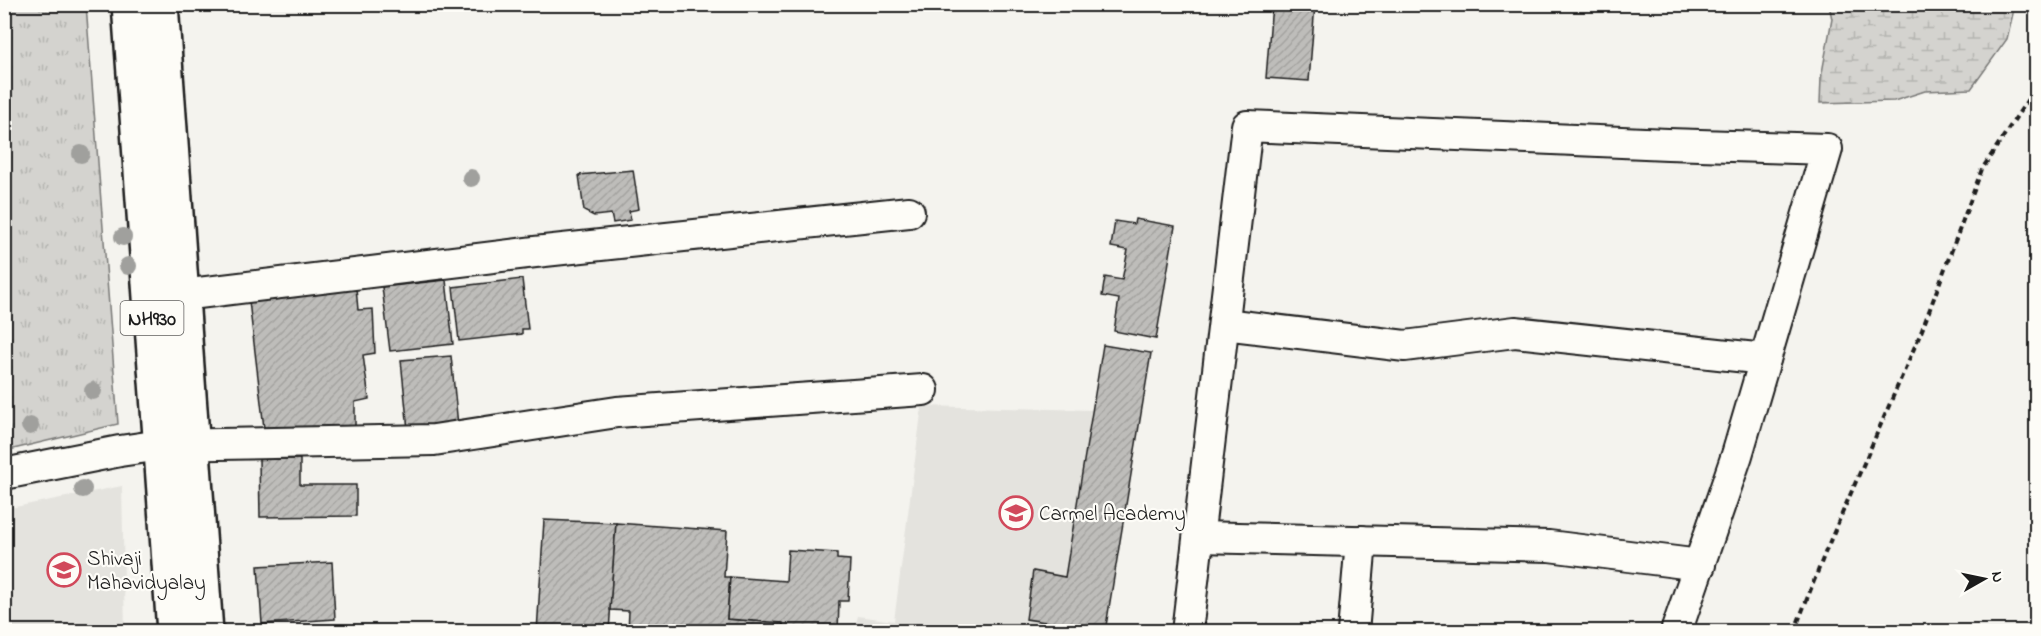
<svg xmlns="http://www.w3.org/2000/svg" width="2041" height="636" font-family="'Indie Flower',sans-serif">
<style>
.built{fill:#e4e3de}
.grass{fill:url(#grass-tufts);stroke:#787876;stroke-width:1.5}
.wetland{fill:url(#wetland-marsh);stroke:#787876;stroke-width:1.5}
.building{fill:url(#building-hatch);stroke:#1c1c1c;stroke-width:1.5}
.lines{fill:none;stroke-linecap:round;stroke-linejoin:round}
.minor-casing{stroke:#1c1c1c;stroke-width:34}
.highway-casing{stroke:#1c1c1c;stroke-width:38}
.path{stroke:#1c1c1c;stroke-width:4;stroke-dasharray:6 4.5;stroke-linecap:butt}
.minor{stroke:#fdfcf7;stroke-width:30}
.highway{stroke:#fdfcf7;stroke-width:33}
.tree{fill:#a0a09d}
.labels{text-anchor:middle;stroke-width:4.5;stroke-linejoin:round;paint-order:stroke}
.shield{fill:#fdfcf7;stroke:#605f5e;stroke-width:1.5}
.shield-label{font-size:20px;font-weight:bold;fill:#1c1c1c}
.poi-label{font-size:21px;fill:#1c1c1c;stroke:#fdfcf7;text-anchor:start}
</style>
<defs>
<pattern id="grass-tufts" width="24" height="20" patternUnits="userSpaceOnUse" patternTransform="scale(1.5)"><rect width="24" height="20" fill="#d4d3cf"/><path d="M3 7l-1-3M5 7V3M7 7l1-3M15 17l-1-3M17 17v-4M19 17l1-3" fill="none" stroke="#b5b5b1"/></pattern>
<pattern id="wetland-marsh" width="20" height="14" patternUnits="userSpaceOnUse" patternTransform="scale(1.5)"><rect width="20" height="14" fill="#d4d3cf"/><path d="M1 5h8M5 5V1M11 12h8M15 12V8" fill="none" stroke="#b5b5b1"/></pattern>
<pattern id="building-hatch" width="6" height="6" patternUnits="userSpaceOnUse" patternTransform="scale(1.5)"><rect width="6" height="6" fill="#bebdba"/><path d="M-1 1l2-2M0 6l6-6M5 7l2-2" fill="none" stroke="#a3a29f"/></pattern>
</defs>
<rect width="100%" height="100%" fill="#f4f3ee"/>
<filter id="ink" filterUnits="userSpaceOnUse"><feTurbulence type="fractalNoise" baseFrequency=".0167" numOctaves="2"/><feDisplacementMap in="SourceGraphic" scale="12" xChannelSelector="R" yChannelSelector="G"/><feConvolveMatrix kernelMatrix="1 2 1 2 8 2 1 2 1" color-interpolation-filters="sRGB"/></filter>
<g filter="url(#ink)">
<g class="built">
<path d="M 1103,345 L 1151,353 L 1105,631 L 854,632 L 858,616 L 894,621 L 922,406 L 1092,410 Z"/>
<path d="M 122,486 L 125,631 L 5,631 L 5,509 Z"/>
</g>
<path class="grass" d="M 4,5 L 86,5 L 118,424 L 5,451 Z"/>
<path class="wetland" d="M 1829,5 L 1829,4 L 2015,5 L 2007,39 L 1971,89 L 1925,91 L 1894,101 L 1820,103 L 1821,78 L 1832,19 Z"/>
<g class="building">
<path d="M 1272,4 L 1315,4 L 1309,81 L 1266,78 Z"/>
<path d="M 633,170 L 639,209 L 629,211 L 631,220 L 613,223 L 611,214 L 594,216 L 584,211 L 579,175 Z"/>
<path d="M 1135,219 L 1175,226 L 1156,339 L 1114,331 L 1119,299 L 1102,296 L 1105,277 L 1122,280 L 1128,250 L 1111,247 L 1115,221 L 1134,224 Z"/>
<path d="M 522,279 L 528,329 L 522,329 L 522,334 L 459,341 L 453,287 Z"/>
<path d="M 446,280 L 453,344 L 390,351 L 382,287 Z"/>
<path d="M 356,288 L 358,310 L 373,309 L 375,353 L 363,355 L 369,399 L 355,402 L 355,426 L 264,428 L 249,301 Z"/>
<path d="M 1103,345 L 1151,353 L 1105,632 L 1057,632 L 1058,624 L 1026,619 L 1033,571 L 1065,577 Z"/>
<path d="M 451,356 L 458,425 L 408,430 L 401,360 Z"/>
<path d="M 259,459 L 300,459 L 300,485 L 356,485 L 356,516 L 260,517 Z"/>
<path d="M 544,520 L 616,523 L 609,632 L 537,632 Z"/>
<path d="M 616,523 L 727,531 L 724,577 L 730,577 L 727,619 L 783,623 L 783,632 L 628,632 L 629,611 L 610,610 Z"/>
<path d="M 788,550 L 837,553 L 837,559 L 850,560 L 848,601 L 839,601 L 838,632 L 783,632 L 783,623 L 727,619 L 730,577 L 786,581 Z"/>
<path d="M 332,562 L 335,619 L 262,624 L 258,566 Z"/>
</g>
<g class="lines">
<defs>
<g id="minor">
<path d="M 182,295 L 535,252 L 909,212"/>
<path d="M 1224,324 L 1405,346 L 1515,332 L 1765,359"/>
<path d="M 4,474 L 120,451 L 161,445 L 434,440 L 617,412 L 923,390"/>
<path d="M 1199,537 L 1549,546 L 1700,565"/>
<path d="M 1187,632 L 1247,126 L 1668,144 L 1827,149 L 1737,455 L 1676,632"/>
<path d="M 1353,632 L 1361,541"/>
</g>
<g id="highway">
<path d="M 129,4 L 174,632"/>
<path d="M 161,4 L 206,632"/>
</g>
</defs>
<use href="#minor" class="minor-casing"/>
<use href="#highway" class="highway-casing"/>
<path class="path" d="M 1794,632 L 1827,548 L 1922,330 L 1982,169 L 2036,87"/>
<use href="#minor" class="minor"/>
<use href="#highway" class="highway"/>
</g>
<g class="tree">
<circle cx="81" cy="154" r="9"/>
<circle cx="471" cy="178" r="9"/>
<circle cx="123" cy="237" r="9"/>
<circle cx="128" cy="266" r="9"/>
<circle cx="132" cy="325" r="9"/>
<circle cx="93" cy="391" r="9"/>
<circle cx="30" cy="426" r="9"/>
<circle cx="83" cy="489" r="9"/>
</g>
</g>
<defs>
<symbol id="school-ring" viewBox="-11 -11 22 22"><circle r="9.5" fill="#fdfcf7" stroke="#d1495b" stroke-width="1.5"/><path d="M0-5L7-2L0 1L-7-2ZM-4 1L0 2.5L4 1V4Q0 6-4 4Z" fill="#d1495b"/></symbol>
</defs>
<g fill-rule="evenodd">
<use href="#school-ring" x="997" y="494" width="38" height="38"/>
<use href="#school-ring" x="45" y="551" width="38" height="38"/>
</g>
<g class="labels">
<rect class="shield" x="120.5" y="301" width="63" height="34" rx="4.5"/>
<g class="shield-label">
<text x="152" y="325">NH930</text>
</g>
<g class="poi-label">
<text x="1039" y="520">Carmel Academy</text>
<text x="87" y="565">Shivaji<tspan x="87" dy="24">Mahavidyalay</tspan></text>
</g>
</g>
<rect width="2041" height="636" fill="none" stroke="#fdfcf7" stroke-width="24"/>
<rect x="12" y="12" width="2017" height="612" fill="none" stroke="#1c1c1c" stroke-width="2" filter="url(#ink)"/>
<g transform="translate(1984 579) rotate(81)" stroke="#fdfcf7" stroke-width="4.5" paint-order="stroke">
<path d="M0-4.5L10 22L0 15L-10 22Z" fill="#1c1c1c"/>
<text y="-9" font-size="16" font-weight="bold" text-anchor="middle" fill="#1c1c1c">N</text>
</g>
</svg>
